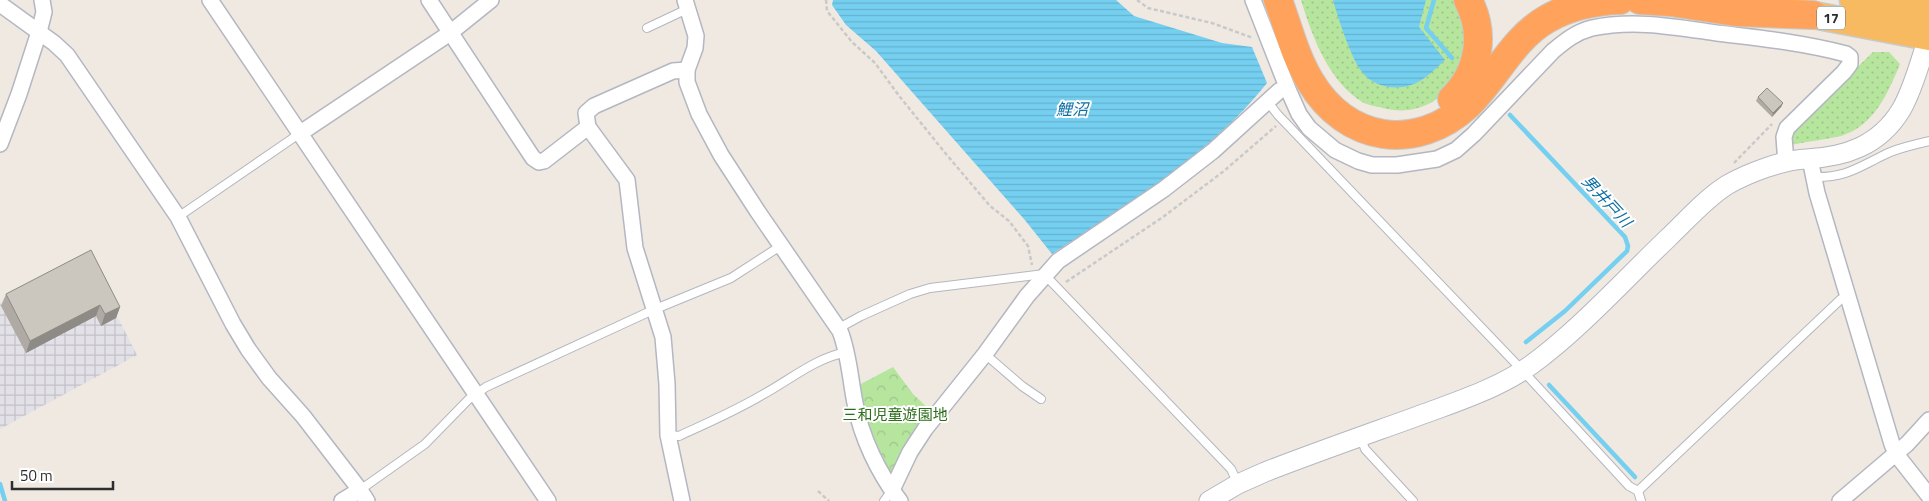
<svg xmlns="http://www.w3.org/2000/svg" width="1929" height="501" font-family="'Titillium Web','Noto Sans JP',sans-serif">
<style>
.industrial{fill:url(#industrial-grid)}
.grass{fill:url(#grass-dots)}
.forest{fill:url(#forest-crowns)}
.water{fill:url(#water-rules)}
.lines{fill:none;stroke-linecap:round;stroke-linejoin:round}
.stream{stroke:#75cff0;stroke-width:4.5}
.service-casing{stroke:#b4b7c1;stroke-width:10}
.minor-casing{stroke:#b4b7c1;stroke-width:18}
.tertiary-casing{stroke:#b4b7c1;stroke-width:21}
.trunk-casing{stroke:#c9c9c9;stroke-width:29}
.motorway-casing{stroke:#c9c9c9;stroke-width:30}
.path{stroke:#c9c9c9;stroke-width:2.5;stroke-dasharray:4 2.5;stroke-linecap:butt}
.service{stroke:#fff;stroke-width:8}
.minor{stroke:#fff;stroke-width:15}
.tertiary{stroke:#fff;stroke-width:19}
.trunk{stroke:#f8ba60;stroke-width:26}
.motorway{stroke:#ffa35c;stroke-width:28}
.wall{fill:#afaba4}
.shaded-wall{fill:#8e8b86}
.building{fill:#cbc7bf;stroke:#8e8b86}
.labels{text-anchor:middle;stroke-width:4;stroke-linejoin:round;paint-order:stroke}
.shield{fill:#fff;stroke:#6d6d6d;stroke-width:1}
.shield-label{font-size:14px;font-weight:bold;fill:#2e2e2e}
.park-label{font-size:15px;fill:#2c6e1b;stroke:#fff}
.water-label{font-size:16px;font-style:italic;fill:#0d6fa3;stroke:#fff}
</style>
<defs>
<pattern id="industrial-grid" width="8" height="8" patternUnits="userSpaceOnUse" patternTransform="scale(1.25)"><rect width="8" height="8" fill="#e3e1e8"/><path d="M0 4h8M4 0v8" fill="none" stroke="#c3c1c7"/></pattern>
<pattern id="grass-dots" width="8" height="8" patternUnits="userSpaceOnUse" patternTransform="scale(1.25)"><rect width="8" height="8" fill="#b6e59e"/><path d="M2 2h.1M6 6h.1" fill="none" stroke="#9dc588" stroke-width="1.8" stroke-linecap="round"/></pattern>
<pattern id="forest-crowns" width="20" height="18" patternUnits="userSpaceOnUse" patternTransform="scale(1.25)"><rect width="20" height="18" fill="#b6e59e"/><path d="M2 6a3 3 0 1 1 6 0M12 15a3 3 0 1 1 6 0" fill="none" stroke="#9dc588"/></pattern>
<pattern id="water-rules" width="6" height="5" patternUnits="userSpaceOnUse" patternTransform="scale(1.25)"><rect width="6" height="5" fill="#75cff0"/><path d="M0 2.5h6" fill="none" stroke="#66b2ce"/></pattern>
</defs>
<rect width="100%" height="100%" fill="#efe9e1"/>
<path class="industrial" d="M 87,257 L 137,355 L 0,429 L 0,303 Z"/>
<g class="grass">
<path d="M 1301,0 L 1454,0 C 1488,54 1445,127 1379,107 C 1374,106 1368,105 1364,103 C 1329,83 1312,36 1301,0 Z"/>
<path d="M 1873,52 L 1889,52 L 1900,64 C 1888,93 1874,126 1841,136 C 1825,140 1808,141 1791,145 L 1793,130 Z"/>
</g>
<path class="forest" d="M 893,367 L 913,394 L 932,412 L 891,475 L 869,427 L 859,385 Z"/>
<g class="water">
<path d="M 833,0 L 1116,0 L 1134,16 L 1222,43 L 1252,47 L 1267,83 C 1211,154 1127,205 1052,254 L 1024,219 L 876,51 L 846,25 L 832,5 Z"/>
<path d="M 1333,0 L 1426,0 L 1419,27 L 1445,60 C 1435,69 1424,81 1411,85 C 1395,91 1372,86 1362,72 C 1351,58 1338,18 1333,0 Z"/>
</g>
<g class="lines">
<g class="stream">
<path d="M 1434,0 L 1426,28 L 1452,58"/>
<path d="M 1510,115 L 1625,237 L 1628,246 L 1627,251 L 1565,311 L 1526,342"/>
<path d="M 1549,385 L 1635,477"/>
<path d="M 0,484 L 5,501"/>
</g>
<defs>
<g id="service">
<path d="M 647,28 L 681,12 L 689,10"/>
<path d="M 1267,101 L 1278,115 L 1522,370 L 1629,486 L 1638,491 L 1641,501"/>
<path d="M 1813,177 C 1845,178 1857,168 1884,155 C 1897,148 1914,145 1929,141"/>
<path d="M 178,217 L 299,134"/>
<path d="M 839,328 L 861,316 L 910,294 L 930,288 L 1044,274 L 1231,469 L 1238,484"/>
<path d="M 985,354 L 1022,386 L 1041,399"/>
<path d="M 668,435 L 679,436 C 707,423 735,411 762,395 C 790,380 815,358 847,352"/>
<path d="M 1361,438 L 1365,449 L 1413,501"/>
<path d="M 360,490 L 425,444 L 469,399 L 486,387 L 653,310 L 731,278 L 782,245"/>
<path d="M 1638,491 L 1841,299 L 1847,296"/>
<path d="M 884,501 L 892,490"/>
</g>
<g id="minor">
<path d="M 210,0 L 548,501"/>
<path d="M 429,0 L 533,158 L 539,162 L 544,161 L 588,127"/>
<path d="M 685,0 L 696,36 L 695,48 L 687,70 L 687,82 L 699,114 L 721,155 L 758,212 L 840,331 C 849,354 850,378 855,403 C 861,437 879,474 900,501"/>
<path d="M 1253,0 L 1287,87 L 1299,114 L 1309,128 L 1335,150 L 1358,161 L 1372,165 L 1397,165 L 1437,159 L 1456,150 L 1474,134 L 1553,51 C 1565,41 1576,32 1592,28 C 1634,19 1675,27 1717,33 C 1760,38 1804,43 1846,54 L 1850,57 L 1850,64 L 1844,72 L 1787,128 L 1784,137 L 1786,163"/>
<path d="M 0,4 L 54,43 L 67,55 L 178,217 L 233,324 L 248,349 L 269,378 L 303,416 L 360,490 L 367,501"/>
<path d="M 299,134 L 450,33 L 491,0"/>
<path d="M 0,144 L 19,94 L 39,32 L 44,12 L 42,0"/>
<path d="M 1810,159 L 1817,193 L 1892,444 L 1896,454 L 1929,496"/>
<path d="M 892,490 L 910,452 L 925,429 L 985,354 L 1027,296 L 1058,261 L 1164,189 L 1213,151 L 1279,91 L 1287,87"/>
<path d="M 342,501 L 360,490"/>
<path d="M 682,501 L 668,435 L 667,384 L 663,337 L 635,248 L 627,180 L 588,127 L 586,113 L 594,106 L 673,71 L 687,70"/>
<path d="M 1840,501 L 1907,444 L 1929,420"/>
</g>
<path id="tertiary" d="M 1209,501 L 1238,484 L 1265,472 C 1319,451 1374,432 1429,412 C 1464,399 1500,387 1531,365 C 1579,330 1625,279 1668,238 C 1687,220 1705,199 1727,185 C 1748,173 1782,160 1806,159 C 1845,157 1879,146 1901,110 C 1914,88 1920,60 1929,36"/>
<g id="trunk">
<path d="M 1853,0 L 1929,13"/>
<path d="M 1792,11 L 1929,37"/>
</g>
<g id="motorway">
<path d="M 1278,0 C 1288,27 1295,56 1310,81 C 1346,142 1416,153 1468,105 C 1496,78 1512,39 1547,19 C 1569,6 1595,1 1620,0"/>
<path d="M 1640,0 L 1670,2 L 1736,12 L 1813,15"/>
<path d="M 1452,99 C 1479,73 1486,34 1468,0"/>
</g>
</defs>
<use href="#service" class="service-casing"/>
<use href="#minor" class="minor-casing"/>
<use href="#tertiary" class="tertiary-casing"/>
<use href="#trunk" class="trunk-casing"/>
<use href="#motorway" class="motorway-casing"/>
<g class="path">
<path d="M 826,0 L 827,11 L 852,42 L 875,63 L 900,97 L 946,154 L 990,206 L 1009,221 L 1028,246 L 1032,265"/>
<path d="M 1137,0 L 1148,8 L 1212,23 L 1253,38"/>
<path d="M 1734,163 L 1772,124"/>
<path d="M 1066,282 L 1163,217 L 1224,171 L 1276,126"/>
<path d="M 818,491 L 829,501"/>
</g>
<use href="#service" class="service"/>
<use href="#minor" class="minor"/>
<use href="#tertiary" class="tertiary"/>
<use href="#trunk" class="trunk"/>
<use href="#motorway" class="motorway"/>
</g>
<g class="wall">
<path d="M 1758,97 L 1783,103 L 1781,107 L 1772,117 L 1756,101 Z"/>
<path d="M 6,294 L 120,307 L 116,318 L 101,326 L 96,316 L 26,353 L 1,306 Z"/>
</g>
<g class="shaded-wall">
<path d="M 1783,103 L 1781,107 L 1772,117 L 1773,113 Z"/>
<path d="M 100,305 L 96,316 L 26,353 L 30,341 Z"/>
<path d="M 120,307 L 116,318 L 101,326 L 105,314 Z"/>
</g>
<g class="building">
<path d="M 1767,88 L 1783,103 L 1773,113 L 1758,97 Z"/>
<path d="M 91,250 L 120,307 L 105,314 L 100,305 L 30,341 L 6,294 Z"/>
</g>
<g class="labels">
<rect class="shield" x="1817" y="6.5" width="28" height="23" rx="4"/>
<g class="shield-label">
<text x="1831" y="23">17</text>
</g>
<g class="park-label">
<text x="895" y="420">三和児童遊園地</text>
</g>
<g class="water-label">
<text x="1072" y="115">鯉沼</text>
<text transform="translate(1607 201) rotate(47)" y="6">男井戸川</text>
</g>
</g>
<path d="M12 481v8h101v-8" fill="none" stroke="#2e2e2e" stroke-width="2.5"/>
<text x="20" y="481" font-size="15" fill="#2e2e2e" stroke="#ffffff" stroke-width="4" paint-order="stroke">50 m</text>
</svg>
